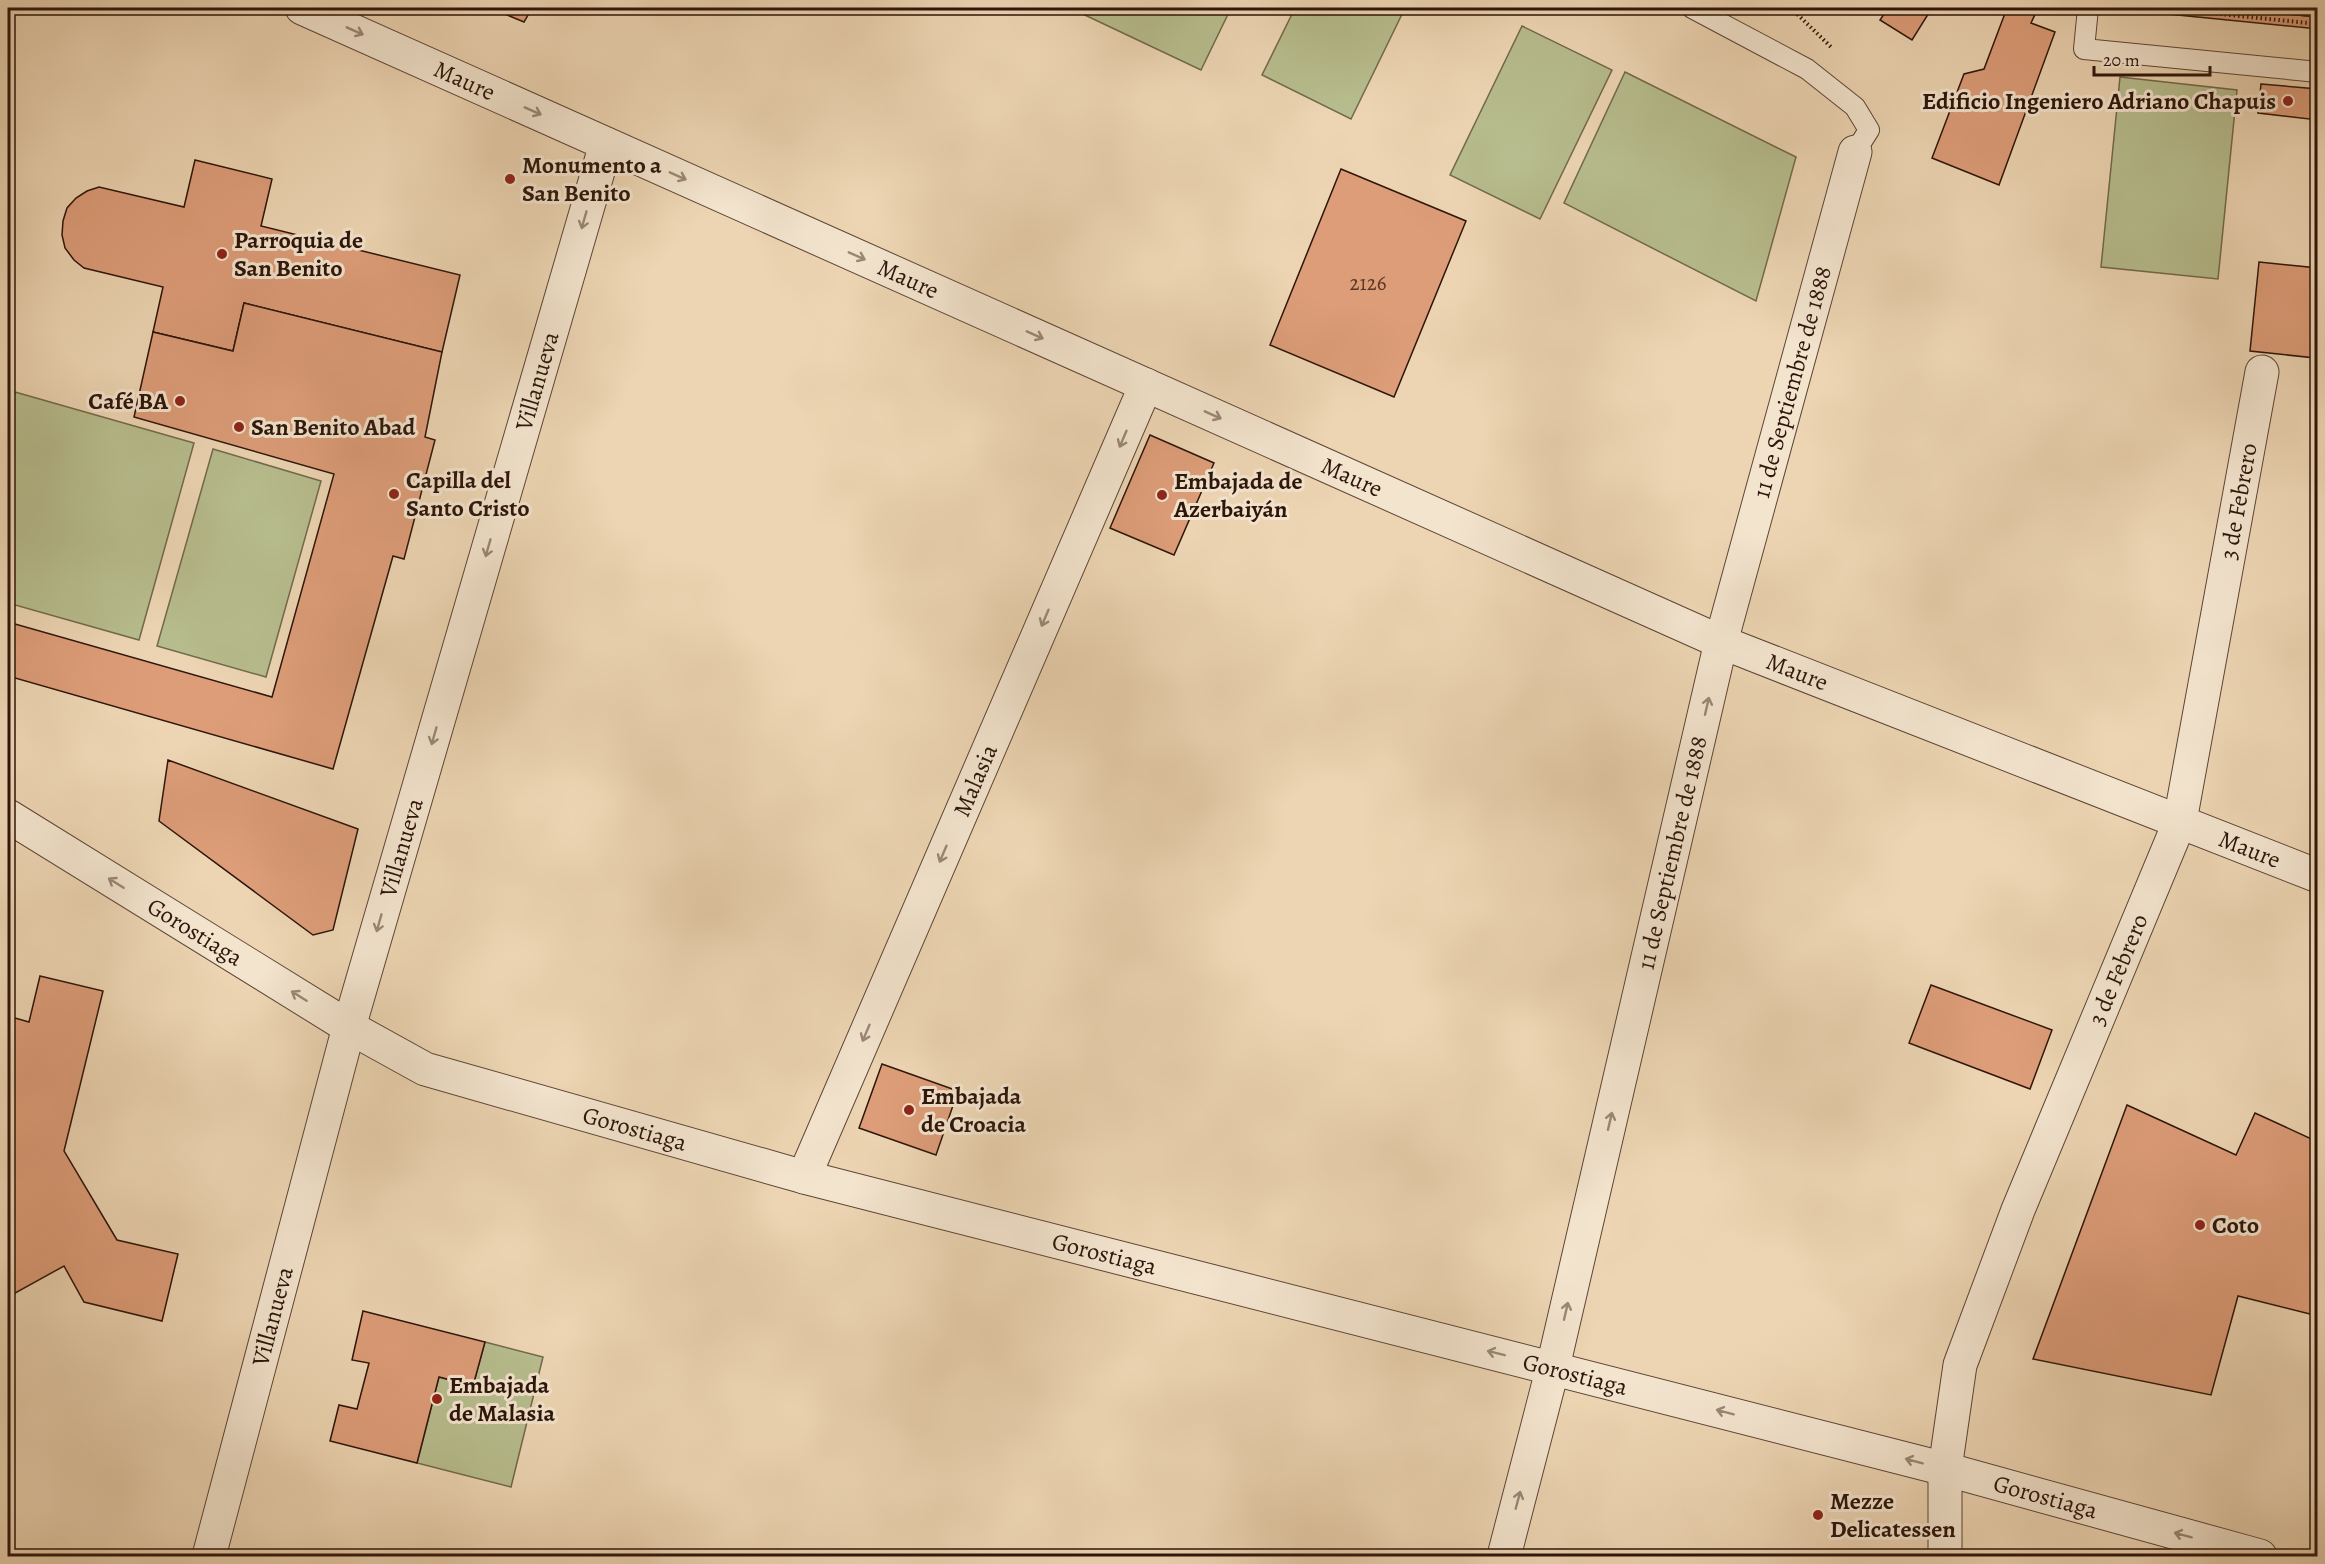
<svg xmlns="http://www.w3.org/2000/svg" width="2325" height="1564" font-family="Alegreya,serif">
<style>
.green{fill:#b7bd8e;stroke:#72694c;stroke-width:1.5}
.building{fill:#dd9d79;stroke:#2d150b;stroke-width:1.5}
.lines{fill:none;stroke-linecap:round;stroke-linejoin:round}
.service-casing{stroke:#5d4535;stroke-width:22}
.minor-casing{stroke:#5d4535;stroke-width:35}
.path{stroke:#2d150b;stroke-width:4;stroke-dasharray:1.5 3;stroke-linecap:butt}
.service{stroke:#f3e4ce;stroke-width:20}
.minor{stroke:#f3e4ce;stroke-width:33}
.oneway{stroke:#9a8776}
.poi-dot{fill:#8f2418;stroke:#f3e4ce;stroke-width:2}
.labels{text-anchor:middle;stroke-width:6;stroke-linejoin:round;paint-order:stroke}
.number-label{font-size:21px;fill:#593726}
.street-label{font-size:24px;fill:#2d150b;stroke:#f3e4ce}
.poi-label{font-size:24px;font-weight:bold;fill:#2d150b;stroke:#f3e4ce;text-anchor:start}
</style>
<rect width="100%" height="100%" fill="#edd5b3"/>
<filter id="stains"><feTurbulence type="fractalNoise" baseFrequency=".00333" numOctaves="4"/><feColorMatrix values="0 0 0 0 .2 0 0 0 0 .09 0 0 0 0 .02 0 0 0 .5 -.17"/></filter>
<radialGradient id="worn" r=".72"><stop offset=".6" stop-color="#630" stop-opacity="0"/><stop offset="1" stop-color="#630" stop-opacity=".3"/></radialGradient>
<g class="green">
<path d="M 1070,8 L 1231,8 L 1201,70 Z"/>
<path d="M 1295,8 L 1405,8 L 1351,119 L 1262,75 Z"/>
<path d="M 1522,26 L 1612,70 L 1540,219 L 1450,175 Z"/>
<path d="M 1625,72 L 1796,157 L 1756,301 L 1564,203 Z"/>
<path d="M 2120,77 L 2237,90 L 2218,279 L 2101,267 Z"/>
<path d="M 15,392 L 194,443 L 139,640 L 8,603 L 8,420 Z"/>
<path d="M 213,449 L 321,481 L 266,677 L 157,646 Z"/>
<path d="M 485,1342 L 543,1357 L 511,1487 L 417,1463 L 439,1377 L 473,1386 Z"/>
</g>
<g class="building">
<path d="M 490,8 L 532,8 L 524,22 Z"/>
<path d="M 1888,8 L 1932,8 L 1912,40 L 1880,20 Z"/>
<path d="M 2007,8 L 2038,8 L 2031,23 L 2055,32 L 1999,185 L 1932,158 L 1964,74 L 1984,69 Z"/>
<path d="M 2107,8 L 2220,8 L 2318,17 L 2318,29 Z"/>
<path d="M 2220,8 L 2318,8 L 2318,17 L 2255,11 Z"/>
<path d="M 2261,84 L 2318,89 L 2318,120 L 2258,113 Z"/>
<path d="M 195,160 L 272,179 L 261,226 L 460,275 L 442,352 L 244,303 L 233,351 L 153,332 L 163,287 L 84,268 L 74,260 L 65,248 L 62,235 L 63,221 L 67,208 L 76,198 L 87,191 L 99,187 L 184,207 Z"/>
<path d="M 1341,169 L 1466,221 L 1394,397 L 1270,345 Z"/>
<path d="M 2259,262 L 2318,268 L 2318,382 L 2313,382 L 2315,358 L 2250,351 Z"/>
<path d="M 244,303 L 442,352 L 425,437 L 435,440 L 404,559 L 393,556 L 333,769 L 8,676 L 8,622 L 272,697 L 334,474 L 134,417 L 153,332 L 233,351 Z"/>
<path d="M 1150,435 L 1214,463 L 1174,555 L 1110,528 Z"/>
<path d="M 168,760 L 358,829 L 333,930 L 313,935 L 159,821 Z"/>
<path d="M 40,976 L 103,991 L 64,1151 L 117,1240 L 178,1254 L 162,1321 L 84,1302 L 64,1266 L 8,1297 L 8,1016 L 29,1022 Z"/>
<path d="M 1931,985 L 2052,1030 L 2030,1089 L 1909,1043 Z"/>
<path d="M 882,1064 L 958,1091 L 936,1155 L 859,1128 Z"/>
<path d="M 2127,1105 L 2236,1155 L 2255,1113 L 2318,1142 L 2318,1316 L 2238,1296 L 2211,1395 L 2033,1359 Z"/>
<path d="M 363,1311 L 485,1342 L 473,1386 L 439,1377 L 417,1463 L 330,1441 L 339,1405 L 357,1409 L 369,1363 L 352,1360 Z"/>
</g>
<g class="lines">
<defs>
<g id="service">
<path d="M 1692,8 L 1807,69 L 1855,107 L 1869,130 L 1855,152"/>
<path d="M 2088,8 L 2084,49 L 2318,72"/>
</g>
<g id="minor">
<path id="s1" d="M 302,8 L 1721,642 L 2318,876"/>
<path id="s2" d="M 8,816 L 349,1027 L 425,1069 L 804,1177 L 1945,1469 L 2260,1556"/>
<path id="s3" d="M 804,1177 L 1146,385"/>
<path id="s4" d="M 209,1556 L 349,1027 L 606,144"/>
<path id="s5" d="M 1504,1556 L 1553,1367 L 1721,642 L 1855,152"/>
<path id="s6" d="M 1945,1556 L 1945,1469 L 1960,1365 L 2018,1210 L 2180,821 L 2262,372"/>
</g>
</defs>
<use href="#service" class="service-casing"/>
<use href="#minor" class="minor-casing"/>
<g class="path">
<path d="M 1791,8 L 1831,47"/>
<path d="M 2162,8 L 2318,24"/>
</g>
<use href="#service" class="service"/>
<use href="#minor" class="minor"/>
</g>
<defs><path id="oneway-shaft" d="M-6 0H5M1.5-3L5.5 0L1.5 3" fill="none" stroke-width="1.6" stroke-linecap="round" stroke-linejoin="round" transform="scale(1.5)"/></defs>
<g class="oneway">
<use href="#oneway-shaft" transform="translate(355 31) rotate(24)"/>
<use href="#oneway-shaft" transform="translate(533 111) rotate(24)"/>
<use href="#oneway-shaft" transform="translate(678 176) rotate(24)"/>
<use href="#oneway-shaft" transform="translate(584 220) rotate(106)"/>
<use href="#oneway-shaft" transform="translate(857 256) rotate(24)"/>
<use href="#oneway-shaft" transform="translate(1035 335) rotate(24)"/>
<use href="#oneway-shaft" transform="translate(1213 415) rotate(24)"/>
<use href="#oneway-shaft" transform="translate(1123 439) rotate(113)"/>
<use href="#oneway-shaft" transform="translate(488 548) rotate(106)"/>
<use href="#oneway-shaft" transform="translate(1045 618) rotate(113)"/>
<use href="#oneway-shaft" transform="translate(1707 706) rotate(-77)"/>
<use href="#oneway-shaft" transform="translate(434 736) rotate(106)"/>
<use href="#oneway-shaft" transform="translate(943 854) rotate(113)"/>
<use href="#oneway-shaft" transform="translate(116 883) rotate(-148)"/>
<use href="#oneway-shaft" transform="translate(379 923) rotate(106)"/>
<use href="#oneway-shaft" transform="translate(299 996) rotate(-148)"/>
<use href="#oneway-shaft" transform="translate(866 1033) rotate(113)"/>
<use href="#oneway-shaft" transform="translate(1610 1121) rotate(-77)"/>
<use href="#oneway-shaft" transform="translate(1566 1311) rotate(-77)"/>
<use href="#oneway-shaft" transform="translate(1496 1353) rotate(-166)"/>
<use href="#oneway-shaft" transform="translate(1725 1412) rotate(-165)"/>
<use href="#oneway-shaft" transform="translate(1914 1461) rotate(-165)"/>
<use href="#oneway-shaft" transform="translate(1518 1500) rotate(-75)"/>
<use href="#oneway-shaft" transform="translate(2183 1535) rotate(-165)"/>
</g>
<g class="poi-dot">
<circle cx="2288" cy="101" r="6"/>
<circle cx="510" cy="179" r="6"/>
<circle cx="222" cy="254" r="6"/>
<circle cx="180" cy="401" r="6"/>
<circle cx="239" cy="427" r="6"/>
<circle cx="394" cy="494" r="6"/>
<circle cx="1162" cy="495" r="6"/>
<circle cx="909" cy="1110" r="6"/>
<circle cx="2200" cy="1225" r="6"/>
<circle cx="437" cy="1399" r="6"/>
<circle cx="1818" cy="1515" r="6"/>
</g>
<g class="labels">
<g class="number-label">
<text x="1368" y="290">2126</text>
</g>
<g class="street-label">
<text dy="8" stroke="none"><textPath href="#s1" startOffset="178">Maure</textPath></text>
<text dy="8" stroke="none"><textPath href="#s1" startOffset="664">Maure</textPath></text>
<text dy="8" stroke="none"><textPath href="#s4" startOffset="1220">Villanueva</textPath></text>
<text dy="8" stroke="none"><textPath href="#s5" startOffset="1209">11 de Septiembre de 1888</textPath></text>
<text dy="8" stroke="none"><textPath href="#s1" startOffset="1150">Maure</textPath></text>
<text dy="8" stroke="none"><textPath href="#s6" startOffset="1104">3 de Febrero</textPath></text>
<text dy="8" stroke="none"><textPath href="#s1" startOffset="1636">Maure</textPath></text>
<text dy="8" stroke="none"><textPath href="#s3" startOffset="432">Malasia</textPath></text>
<text dy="8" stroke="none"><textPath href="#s4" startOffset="734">Villanueva</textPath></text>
<text dy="8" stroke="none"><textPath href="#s1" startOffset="2122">Maure</textPath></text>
<text dy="8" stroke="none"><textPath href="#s5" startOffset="723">11 de Septiembre de 1888</textPath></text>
<text dy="8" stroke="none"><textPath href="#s2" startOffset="220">Gorostiaga</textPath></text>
<text dy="8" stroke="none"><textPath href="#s6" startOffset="618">3 de Febrero</textPath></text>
<text dy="8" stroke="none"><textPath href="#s2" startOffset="706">Gorostiaga</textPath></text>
<text dy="8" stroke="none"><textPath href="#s2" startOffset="1192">Gorostiaga</textPath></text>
<text dy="8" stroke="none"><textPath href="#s4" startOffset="248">Villanueva</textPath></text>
<text dy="8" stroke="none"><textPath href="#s2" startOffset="1678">Gorostiaga</textPath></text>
<text dy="8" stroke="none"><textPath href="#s2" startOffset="2164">Gorostiaga</textPath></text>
</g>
<g class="poi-label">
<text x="2276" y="109" text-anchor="end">Edificio Ingeniero Adriano Chapuis</text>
<text x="522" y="173">Monumento a<tspan x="522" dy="28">San Benito</tspan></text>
<text x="234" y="248">Parroquia de<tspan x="234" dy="28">San Benito</tspan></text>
<text x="168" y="409" text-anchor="end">Café BA</text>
<text x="251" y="435">San Benito Abad</text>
<text x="406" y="488">Capilla del<tspan x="406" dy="28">Santo Cristo</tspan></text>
<text x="1174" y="489">Embajada de<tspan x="1174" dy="28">Azerbaiyán</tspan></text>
<text x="921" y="1104">Embajada<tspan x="921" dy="28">de Croacia</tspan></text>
<text x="2212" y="1233">Coto</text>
<text x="449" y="1393">Embajada<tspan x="449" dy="28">de Malasia</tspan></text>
<text x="1830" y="1509">Mezze<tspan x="1830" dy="28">Delicatessen</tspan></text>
</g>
</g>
<rect width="2325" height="1564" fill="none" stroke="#edd5b3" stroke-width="30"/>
<rect x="9" y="9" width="2307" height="1546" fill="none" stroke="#2d150b" stroke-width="3"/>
<rect x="15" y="15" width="2295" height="1534" fill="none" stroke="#2d150b" stroke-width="1.5"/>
<path d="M2094 66v9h116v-9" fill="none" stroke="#2d150b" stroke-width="3"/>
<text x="2103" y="66" font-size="18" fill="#2d150b" stroke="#f3e4ce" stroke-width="4.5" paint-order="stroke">20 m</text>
<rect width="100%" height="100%" filter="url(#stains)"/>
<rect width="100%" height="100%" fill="url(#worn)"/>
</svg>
